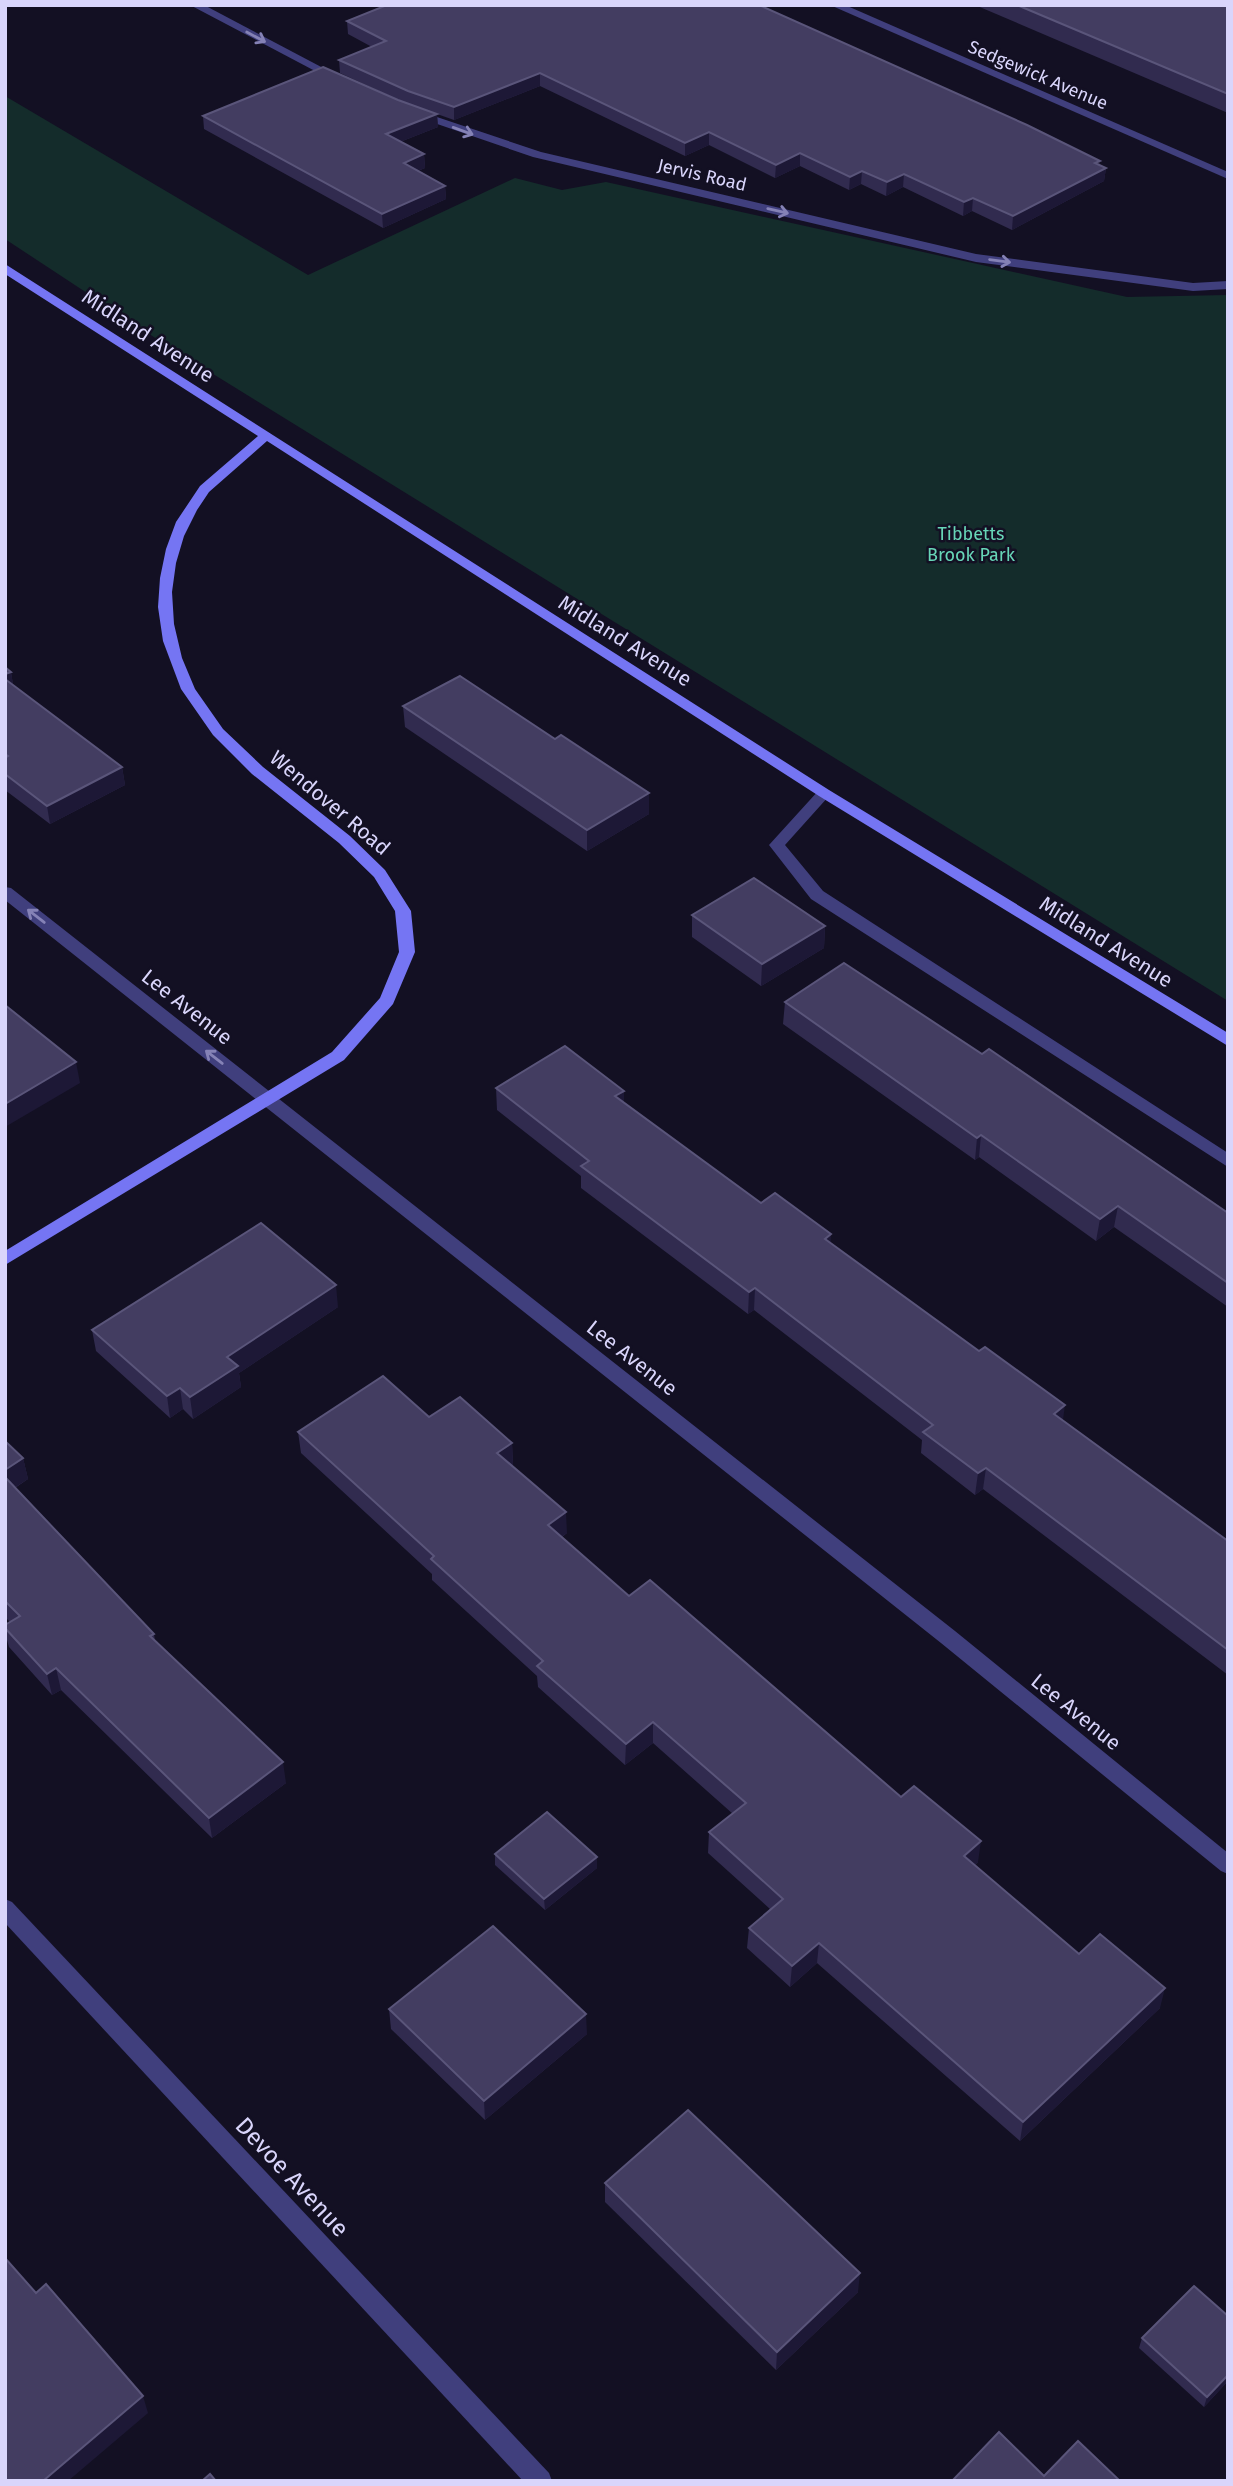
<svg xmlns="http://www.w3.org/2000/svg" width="1233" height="2486" font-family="'Fira Sans',sans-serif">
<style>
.green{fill:#142c2b}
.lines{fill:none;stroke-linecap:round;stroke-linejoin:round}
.street{fill:#403f7d;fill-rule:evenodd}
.secondary{fill:#7575f3;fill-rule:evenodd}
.wall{fill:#312b4f}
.shaded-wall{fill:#1d1836}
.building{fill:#433d61;stroke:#5a557a;stroke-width:2}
.oneway{stroke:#8582b6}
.labels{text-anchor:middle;stroke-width:5;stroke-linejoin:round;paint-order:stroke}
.far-street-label{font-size:18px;fill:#d9d5fb;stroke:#131023}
.far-park-label{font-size:18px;fill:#67d5b7;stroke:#131023}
.street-label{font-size:21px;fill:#d9d5fb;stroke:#131023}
.near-street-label{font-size:24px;fill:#d9d5fb;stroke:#131023}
</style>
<rect width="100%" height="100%" fill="#131023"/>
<path class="green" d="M 5,96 L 308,275 L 515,178 L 562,190 L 606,182 L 1127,297 L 1228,295 L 1228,1001 L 163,343 L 5,239 Z"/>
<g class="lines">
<g class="street">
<path d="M 190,5 L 204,5 L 344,79 L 334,81 Z"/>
<path d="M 830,5 L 845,5 L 1228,172 L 1228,179 Z"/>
<path d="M 411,111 L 419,111 L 541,152 L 976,254 L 1193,283 L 1228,281 L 1228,289 L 1193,291 L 976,262 L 533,157 L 411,115 Z"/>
<path d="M 824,788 L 832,793 L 829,796 L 785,845 L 823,891 L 1228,1153 L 1228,1167 L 811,899 L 769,845 L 819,790 Z"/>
<path d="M 5,887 L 11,888 L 955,1631 L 1228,1853 L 1228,1874 L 1221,1871 L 941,1643 L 5,900 Z"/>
<path d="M 5,1899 L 12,1902 L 549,2473 L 552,2481 L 523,2481 L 5,1923 Z"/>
</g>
<path class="secondary" d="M 5,264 L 829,790 L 1228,1033 L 1228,1046 L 819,796 L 267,441 L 209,492 L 197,510 L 184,536 L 176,563 L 172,592 L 174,624 L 182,658 L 195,689 L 223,729 L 263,767 L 350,836 L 385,870 L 411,911 L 415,952 L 393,1004 L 344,1060 L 5,1265 L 5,1251 L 332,1052 L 380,998 L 399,952 L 395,911 L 374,877 L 339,843 L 252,774 L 213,735 L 181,689 L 163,641 L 158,607 L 160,578 L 166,549 L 176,522 L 200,486 L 258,436 L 5,274 Z"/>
</g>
<g class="wall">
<path d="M 975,5 L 1228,5 L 1228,113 Z"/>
<path d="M 347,21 L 1100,165 L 1106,168 L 1104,181 L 1012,230 L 972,211 L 963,216 L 903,187 L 886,196 L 861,184 L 849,190 L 800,166 L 775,178 L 709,145 L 685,156 L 540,86 L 454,120 L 437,114 L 438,127 L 400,142 L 424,154 L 425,168 L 418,171 L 445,186 L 446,199 L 383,228 L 204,129 L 203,116 L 403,102 L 340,73 L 339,60 L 372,47 L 348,34 Z"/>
<path d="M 5,667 L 11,672 L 13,685 L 122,767 L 125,785 L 50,824 L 5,790 Z"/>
<path d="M 403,706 L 649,793 L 649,814 L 587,851 L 405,727 Z"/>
<path d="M 692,915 L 825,926 L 824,948 L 761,986 L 692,937 Z"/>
<path d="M 785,1002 L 982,1054 L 1228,1213 L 1228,1307 L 1114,1227 L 1096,1241 L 979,1157 L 975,1160 L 783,1024 Z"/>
<path d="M 496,1088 L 624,1103 L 761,1203 L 830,1243 L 1063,1420 L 1228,1541 L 1228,1675 L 983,1489 L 975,1495 L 921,1453 L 922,1440 L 754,1310 L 748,1314 L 581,1188 L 581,1176 L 497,1110 Z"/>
<path d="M 338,1307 L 239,1373 L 241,1387 L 193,1419 L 183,1409 L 170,1418 L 96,1351 L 92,1330 Z"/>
<path d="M 429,1417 L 512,1443 L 513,1465 L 511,1466 L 567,1533 L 562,1537 L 629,1596 L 901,1797 L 978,1862 L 975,1865 L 1079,1954 L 1160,2008 L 1020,2141 L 817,1963 L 790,1987 L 747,1948 L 749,1928 L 770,1909 L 708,1853 L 709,1832 L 733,1814 L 653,1743 L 625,1765 L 538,1687 L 537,1676 L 432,1580 L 432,1574 L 301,1453 L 298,1432 Z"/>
<path d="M 5,1441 L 23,1458 L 28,1479 L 15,1488 L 154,1634 L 155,1641 L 286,1783 L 212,1838 L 61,1690 L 52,1695 L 9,1647 L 5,1633 L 5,1625 L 10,1622 L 5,1617 Z"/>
<path d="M 495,1854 L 597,1868 L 545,1910 L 495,1865 Z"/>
<path d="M 389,2009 L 587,2034 L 485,2120 L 391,2029 Z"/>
<path d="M 605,2183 L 858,2292 L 776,2370 L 605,2202 Z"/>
<path d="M 1142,2338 L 1228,2381 L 1204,2407 L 1139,2348 Z"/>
</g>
<g class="shaded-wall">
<path d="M 540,73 L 540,86 L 454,120 L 454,107 Z"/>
<path d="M 437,114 L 438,127 L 387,147 L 386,134 Z"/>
<path d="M 709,132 L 709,145 L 685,156 L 685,143 Z"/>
<path d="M 800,153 L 800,166 L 775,178 L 776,165 Z"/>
<path d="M 424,154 L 425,168 L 404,176 L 404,163 Z"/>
<path d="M 1100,161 L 1099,172 L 1106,168 L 1104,181 L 1012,230 L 1013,216 Z"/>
<path d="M 862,171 L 861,184 L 849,190 L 850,177 Z"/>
<path d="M 904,174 L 903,187 L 886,196 L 887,182 Z"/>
<path d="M 445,186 L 446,199 L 383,228 L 382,214 Z"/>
<path d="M 973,198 L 972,211 L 963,216 L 964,202 Z"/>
<path d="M 11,672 L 14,690 L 5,694 L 5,674 Z"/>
<path d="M 122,767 L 125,785 L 50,824 L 47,806 Z"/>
<path d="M 649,793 L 649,814 L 587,851 L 587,830 Z"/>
<path d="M 825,926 L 824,948 L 761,986 L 762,964 Z"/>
<path d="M 76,1062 L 80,1083 L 5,1127 L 5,1104 Z"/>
<path d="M 624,1091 L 624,1112 L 615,1096 Z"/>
<path d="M 981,1135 L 979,1157 L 975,1160 L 977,1138 Z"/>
<path d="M 1118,1206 L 1114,1227 L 1096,1241 L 1100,1219 Z"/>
<path d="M 831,1234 L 830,1256 L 825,1239 Z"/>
<path d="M 336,1285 L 338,1307 L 239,1373 L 241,1387 L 193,1419 L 190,1397 L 227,1357 Z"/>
<path d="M 755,1288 L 754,1310 L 748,1314 L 749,1292 Z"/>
<path d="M 180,1388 L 183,1409 L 170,1418 L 167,1396 Z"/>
<path d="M 1065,1405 L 1062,1427 L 1054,1414 Z"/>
<path d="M 512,1443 L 513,1465 L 498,1475 L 497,1453 Z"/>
<path d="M 23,1458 L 28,1479 L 5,1494 L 5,1470 Z"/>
<path d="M 986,1468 L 983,1489 L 975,1495 L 978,1473 Z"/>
<path d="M 566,1512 L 567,1533 L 548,1546 L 548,1525 Z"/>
<path d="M 56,1668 L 61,1690 L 52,1695 L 47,1674 Z"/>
<path d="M 653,1722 L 653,1743 L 625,1765 L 626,1744 Z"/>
<path d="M 283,1762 L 286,1783 L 212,1838 L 209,1818 Z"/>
<path d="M 981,1841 L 978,1862 L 962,1876 L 964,1856 Z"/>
<path d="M 597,1857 L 597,1868 L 545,1910 L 544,1899 Z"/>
<path d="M 819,1943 L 817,1963 L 790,1987 L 792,1966 Z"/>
<path d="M 1165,1988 L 1160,2008 L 1020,2141 L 1023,2122 Z"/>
<path d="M 586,2014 L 587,2034 L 485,2120 L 484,2101 Z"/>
<path d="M 860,2273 L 858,2292 L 776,2370 L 777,2352 Z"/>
<path d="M 1228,2375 L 1228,2381 L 1204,2407 L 1207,2397 Z"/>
<path d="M 143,2396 L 148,2413 L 68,2481 L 43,2481 Z"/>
</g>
<g class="building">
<path d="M 387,5 L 759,5 L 1027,125 L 1100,161 L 1095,163 L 1106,168 L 1013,216 L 973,198 L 964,202 L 904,174 L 887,182 L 862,171 L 850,177 L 800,153 L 776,165 L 709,132 L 685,143 L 540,73 L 454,107 L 408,91 L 339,60 L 386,41 L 347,21 Z"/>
<path d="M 1017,5 L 1228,5 L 1228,94 Z"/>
<path d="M 323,67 L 398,100 L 437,114 L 386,134 L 424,154 L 404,163 L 445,186 L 382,214 L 203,116 Z"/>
<path d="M 5,667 L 11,672 L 5,674 Z"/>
<path d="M 460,676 L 555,739 L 561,735 L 649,793 L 587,830 L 403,706 Z"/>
<path d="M 5,679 L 122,767 L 47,806 L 5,774 L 5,758 L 8,756 L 5,754 Z"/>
<path d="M 754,878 L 825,926 L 762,964 L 692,915 Z"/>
<path d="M 844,963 L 982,1054 L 989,1049 L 1228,1213 L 1228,1283 L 1118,1206 L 1100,1219 L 981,1135 L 977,1138 L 785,1002 Z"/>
<path d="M 5,1005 L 76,1062 L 5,1104 Z"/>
<path d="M 565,1046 L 624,1091 L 615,1096 L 761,1203 L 775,1193 L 831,1234 L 825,1239 L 979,1351 L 985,1347 L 1065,1405 L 1054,1414 L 1228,1541 L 1228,1650 L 986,1468 L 978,1473 L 923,1432 L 933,1425 L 755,1288 L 749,1292 L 581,1166 L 589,1161 L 496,1088 Z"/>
<path d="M 261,1223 L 336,1285 L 227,1357 L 238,1366 L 190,1397 L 180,1388 L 167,1396 L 92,1330 Z"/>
<path d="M 383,1376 L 429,1417 L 460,1397 L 512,1443 L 497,1453 L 566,1512 L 548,1525 L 629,1596 L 650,1580 L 901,1797 L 914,1786 L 981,1841 L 964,1856 L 1079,1954 L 1100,1934 L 1165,1988 L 1023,2122 L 819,1943 L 792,1966 L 749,1928 L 783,1899 L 709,1832 L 746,1803 L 653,1722 L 626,1744 L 537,1666 L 543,1661 L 431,1559 L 434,1556 L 298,1432 Z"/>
<path d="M 5,1441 L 23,1458 L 5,1470 Z"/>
<path d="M 5,1477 L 154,1634 L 150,1636 L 283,1762 L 209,1818 L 56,1668 L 47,1674 L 5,1628 L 5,1625 L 20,1616 L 5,1601 Z"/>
<path d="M 547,1812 L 597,1857 L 544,1899 L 495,1854 Z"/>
<path d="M 493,1926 L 586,2014 L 484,2101 L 389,2009 Z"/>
<path d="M 688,2110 L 860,2273 L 777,2352 L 605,2183 Z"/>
<path d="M 5,2258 L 36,2293 L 46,2284 L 143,2396 L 43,2481 L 5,2481 Z"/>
<path d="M 1194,2286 L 1228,2316 L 1228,2375 L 1207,2397 L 1142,2338 Z"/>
<path d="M 999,2432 L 1044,2476 L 1078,2441 L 1120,2481 L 952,2481 Z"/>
<path d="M 210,2474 L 216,2481 L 202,2481 Z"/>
</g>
<defs><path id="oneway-shaft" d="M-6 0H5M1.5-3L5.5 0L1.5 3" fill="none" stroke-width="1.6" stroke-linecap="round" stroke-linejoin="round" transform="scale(1.75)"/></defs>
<g class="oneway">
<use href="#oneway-shaft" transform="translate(256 37) rotate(28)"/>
<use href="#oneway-shaft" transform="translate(463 131) rotate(20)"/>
<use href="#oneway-shaft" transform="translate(778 211) rotate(13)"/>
<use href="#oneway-shaft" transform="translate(1000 261) rotate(8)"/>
<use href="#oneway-shaft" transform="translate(36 916) rotate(-142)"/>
<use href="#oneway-shaft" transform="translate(214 1057) rotate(-142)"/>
</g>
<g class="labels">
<g class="far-street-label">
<text transform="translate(1038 75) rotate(23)" y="6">Sedgewick Avenue</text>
<text transform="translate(702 175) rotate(13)" y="6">Jervis Road</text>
</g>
<g class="far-park-label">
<text x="971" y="540">Tibbetts<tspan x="971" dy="21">Brook Park</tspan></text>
</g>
<g class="street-label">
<text transform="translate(148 336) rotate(33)" y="7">Midland Avenue</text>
<text transform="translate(625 641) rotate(32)" y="7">Midland Avenue</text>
<text transform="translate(330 803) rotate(40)" y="7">Wendover Road</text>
<text transform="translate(1106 942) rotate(32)" y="7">Midland Avenue</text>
<text transform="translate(187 1007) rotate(38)" y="7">Lee Avenue</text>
<text transform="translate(632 1358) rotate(38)" y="7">Lee Avenue</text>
<text transform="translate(1076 1712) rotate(39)" y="7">Lee Avenue</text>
</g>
<g class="near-street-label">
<text transform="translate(292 2177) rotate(47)" y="8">Devoe Avenue</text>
</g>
</g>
<rect width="1233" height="2486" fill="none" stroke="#d9d5fb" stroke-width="14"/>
</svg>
